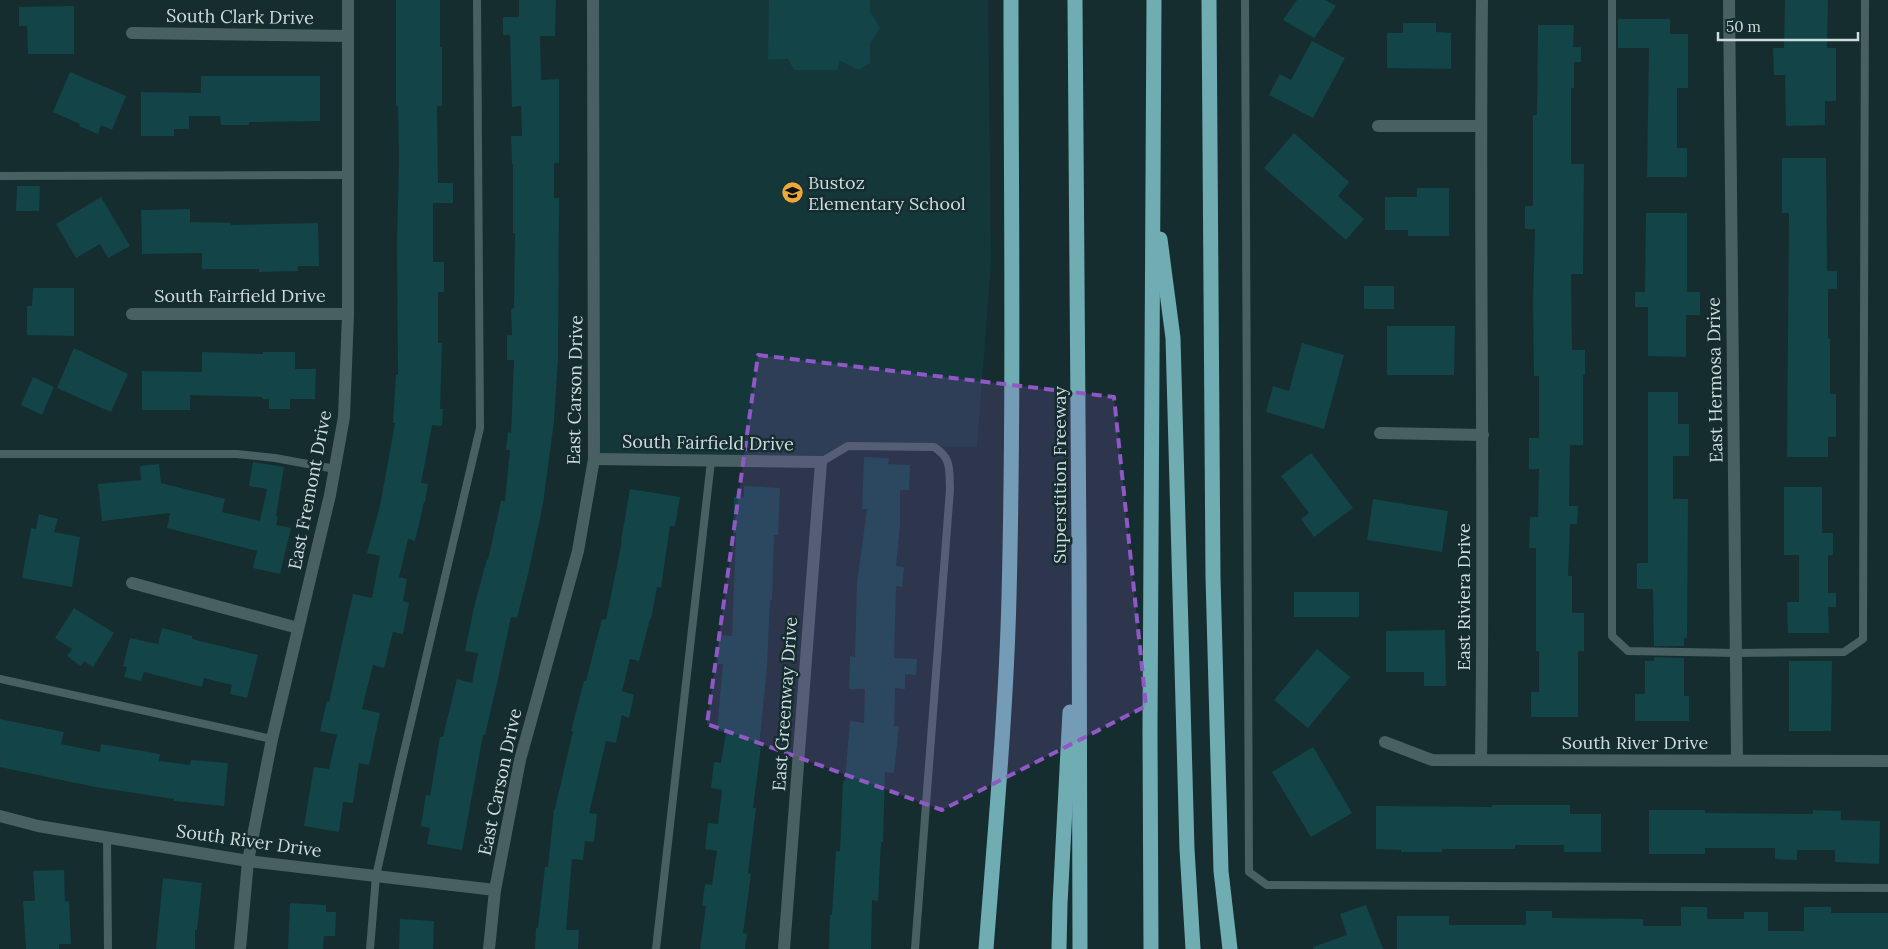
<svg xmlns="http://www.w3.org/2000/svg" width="1888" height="949" font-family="Lora,serif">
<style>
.built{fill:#14373a}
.building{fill:#134448}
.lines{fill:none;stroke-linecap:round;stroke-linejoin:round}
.lane{stroke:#486062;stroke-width:8}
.street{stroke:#486062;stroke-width:12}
.highway{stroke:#6fadb2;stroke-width:15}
.marked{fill:#9058c6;fill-opacity:0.2;stroke:#9058c6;stroke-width:4;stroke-dasharray:10 6;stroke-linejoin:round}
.labels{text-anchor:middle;stroke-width:5;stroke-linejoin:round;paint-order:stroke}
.street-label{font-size:18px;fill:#cedcdd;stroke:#152d2f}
.poi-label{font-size:18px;fill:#cedcdd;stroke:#152d2f;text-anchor:start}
</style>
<rect width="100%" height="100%" fill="#152d2f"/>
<path class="built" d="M 593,0 L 988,0 L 991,263 L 977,447 L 848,446 L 821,462 L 594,459 Z"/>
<g class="building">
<path d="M 396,0 L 440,0 L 440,47 L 442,47 L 442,106 L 437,106 L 438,183 L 453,183 L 453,203 L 433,203 L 433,262 L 444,262 L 444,292 L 438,292 L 438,343 L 442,343 L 440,409 L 443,409 L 442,426 L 432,425 L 421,483 L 428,484 L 425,502 L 424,502 L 415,541 L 408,539 L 399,577 L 407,579 L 403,601 L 409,603 L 403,634 L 393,632 L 384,668 L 373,665 L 362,709 L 380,713 L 369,765 L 359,763 L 353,803 L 343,802 L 339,832 L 304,826 L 314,767 L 329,769 L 337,735 L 320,731 L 327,701 L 329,702 L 353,594 L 372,598 L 380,556 L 367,553 L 380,506 L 395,423 L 393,423 L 396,375 L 398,375 L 397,244 L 399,160 L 398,106 L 396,106 Z"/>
<path d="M 519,0 L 556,0 L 555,36 L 540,36 L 541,80 L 559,79 L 559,163 L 554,163 L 554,198 L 559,198 L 558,359 L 554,421 L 543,504 L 529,570 L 517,618 L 511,617 L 498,679 L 485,735 L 483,735 L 462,850 L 427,844 L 430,828 L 421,826 L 426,795 L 430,796 L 440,737 L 443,737 L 457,679 L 472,683 L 478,653 L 465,651 L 474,607 L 487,559 L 488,560 L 501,501 L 505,501 L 510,450 L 506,450 L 508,432 L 511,433 L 514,360 L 507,360 L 507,335 L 512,335 L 511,309 L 514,308 L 515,233 L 513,233 L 513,164 L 512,164 L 511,136 L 522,136 L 521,106 L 512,107 L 510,35 L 503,35 L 503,17 L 519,17 Z"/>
<path d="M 769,0 L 870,0 L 870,11 L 880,28 L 870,43 L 870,63 L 859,70 L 839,60 L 838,70 L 794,70 L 788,59 L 768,59 Z"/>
<path d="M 1297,0 L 1325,0 L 1336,6 L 1314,38 L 1283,20 Z"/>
<path d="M 1785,0 L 1828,0 L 1827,48 L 1836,48 L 1836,101 L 1825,101 L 1825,125 L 1786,126 L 1785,75 L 1774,75 L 1773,48 L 1784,48 Z"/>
<path d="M 74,6 L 74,54 L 28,54 L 27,26 L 19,26 L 19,7 Z"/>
<path d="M 1618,19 L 1670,19 L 1670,34 L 1688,34 L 1688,88 L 1677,88 L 1677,148 L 1687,148 L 1687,177 L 1647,177 L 1649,48 L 1618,48 Z"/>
<path d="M 1403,23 L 1436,23 L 1436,32 L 1451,33 L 1451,69 L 1387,68 L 1387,33 L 1403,33 Z"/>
<path d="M 1538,25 L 1574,25 L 1573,47 L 1581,47 L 1581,62 L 1574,62 L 1574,88 L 1571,88 L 1571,164 L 1584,164 L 1583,274 L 1571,274 L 1572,350 L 1585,350 L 1585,375 L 1583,375 L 1583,445 L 1570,445 L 1569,506 L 1578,506 L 1577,524 L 1570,524 L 1568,576 L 1572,576 L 1572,613 L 1584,613 L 1584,651 L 1578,651 L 1578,717 L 1531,717 L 1531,692 L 1539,692 L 1539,651 L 1536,651 L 1536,548 L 1529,548 L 1530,517 L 1538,517 L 1539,469 L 1529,469 L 1529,438 L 1539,438 L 1539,376 L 1534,376 L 1533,300 L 1535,229 L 1525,229 L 1525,206 L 1533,206 L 1533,115 L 1537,115 Z"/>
<path d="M 1312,41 L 1345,58 L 1313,118 L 1269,95 L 1280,74 L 1291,80 Z"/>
<path d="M 70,72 L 126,96 L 112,130 L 101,125 L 98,134 L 79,126 L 80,124 L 53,112 Z"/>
<path d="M 201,76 L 320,76 L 320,121 L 249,122 L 249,125 L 221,125 L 220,116 L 189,116 L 189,129 L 174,129 L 174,136 L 141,136 L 141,92 L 201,93 Z"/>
<path d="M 1294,133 L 1349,182 L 1338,196 L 1364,219 L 1346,240 L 1264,168 Z"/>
<path d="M 1782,158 L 1826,158 L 1827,271 L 1837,271 L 1837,289 L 1828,289 L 1828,339 L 1830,339 L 1830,394 L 1836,394 L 1836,437 L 1828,437 L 1828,457 L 1787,457 L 1789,213 L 1782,213 Z"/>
<path d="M 17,186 L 40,186 L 39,211 L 16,211 Z"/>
<path d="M 1417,188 L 1449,188 L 1449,236 L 1408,236 L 1408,230 L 1385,230 L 1385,197 L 1417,197 Z"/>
<path d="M 101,197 L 130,246 L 108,258 L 100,244 L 76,258 L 56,224 Z"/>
<path d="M 190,209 L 190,222 L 231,223 L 231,225 L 318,223 L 319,266 L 298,266 L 298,271 L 259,272 L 259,269 L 202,269 L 202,253 L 142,254 L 141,210 Z"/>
<path d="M 1646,213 L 1687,213 L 1687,292 L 1700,292 L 1700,315 L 1686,315 L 1686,357 L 1648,356 L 1648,307 L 1635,307 L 1635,292 L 1645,292 Z"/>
<rect x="1364" y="286" width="30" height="23"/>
<path d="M 33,288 L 74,288 L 74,336 L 27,335 L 27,306 L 32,306 Z"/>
<path d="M 1387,326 L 1455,326 L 1454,375 L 1387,375 Z"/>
<path d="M 1302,343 L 1344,355 L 1324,429 L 1266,412 L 1273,386 L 1289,391 Z"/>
<path d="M 74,348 L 128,374 L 111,412 L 57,388 Z"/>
<path d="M 202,352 L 263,354 L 263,352 L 295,352 L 295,369 L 316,369 L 315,399 L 290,399 L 290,409 L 269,409 L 269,399 L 262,399 L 262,397 L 190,395 L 190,410 L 142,410 L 142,371 L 202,372 Z"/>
<path d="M 33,377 L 54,387 L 42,415 L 21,405 Z"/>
<path d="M 1648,392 L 1678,392 L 1678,424 L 1689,424 L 1689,456 L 1673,456 L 1673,499 L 1688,499 L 1687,638 L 1684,638 L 1684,646 L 1654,646 L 1653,589 L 1637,589 L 1637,563 L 1648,563 Z"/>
<path d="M 1311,453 L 1353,508 L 1314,537 L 1301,519 L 1309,513 L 1281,476 Z"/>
<path d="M 864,457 L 889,458 L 888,464 L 910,465 L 909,490 L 900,490 L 900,525 L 896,566 L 904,567 L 902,587 L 896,586 L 894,658 L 917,659 L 916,675 L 905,674 L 905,689 L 895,688 L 894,726 L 899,726 L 894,773 L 885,772 L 883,842 L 881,842 L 878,901 L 872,900 L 871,949 L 829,949 L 830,915 L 832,915 L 836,851 L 840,851 L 843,781 L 845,781 L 850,721 L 864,723 L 865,689 L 849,689 L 850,656 L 855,657 L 857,583 L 867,509 L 862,509 Z"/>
<path d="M 253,462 L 284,467 L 276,516 L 278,517 L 276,525 L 291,528 L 280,574 L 253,568 L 257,551 L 167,528 L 170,513 L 102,521 L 98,484 L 141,480 L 140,466 L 159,464 L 161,483 L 225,499 L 222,512 L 260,521 L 267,489 L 249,486 Z"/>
<path d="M 744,486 L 780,488 L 778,535 L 774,535 L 772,600 L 770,600 L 767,666 L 759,747 L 761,747 L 753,808 L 756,808 L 748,873 L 751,874 L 743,933 L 747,934 L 745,949 L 700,949 L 706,906 L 702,906 L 705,884 L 712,885 L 717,851 L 705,849 L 708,823 L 718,824 L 722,790 L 711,788 L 714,762 L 721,763 L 726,732 L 717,731 L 723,664 L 718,664 L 719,635 L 732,636 L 736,533 L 733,533 L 734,497 L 744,497 Z"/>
<path d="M 1784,487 L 1822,487 L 1822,533 L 1833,533 L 1833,555 L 1828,555 L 1828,593 L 1836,593 L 1836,607 L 1828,607 L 1829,633 L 1788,633 L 1787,602 L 1799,602 L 1799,555 L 1784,555 Z"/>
<path d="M 630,489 L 680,497 L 675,526 L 670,526 L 661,588 L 657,587 L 651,619 L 650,619 L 639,661 L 630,659 L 622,691 L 634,695 L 629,718 L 622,715 L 616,743 L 606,741 L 589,813 L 597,814 L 594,842 L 585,841 L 583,860 L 572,859 L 566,930 L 579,930 L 578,949 L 535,949 L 536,928 L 538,928 L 545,867 L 548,867 L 554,809 L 555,809 L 573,731 L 571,731 L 584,681 L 586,681 L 602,619 L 606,620 L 622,541 L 621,541 Z"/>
<path d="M 1373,499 L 1448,511 L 1442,552 L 1367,540 Z"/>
<path d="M 39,514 L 58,519 L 54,532 L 80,537 L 72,587 L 22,578 L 31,528 L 36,529 Z"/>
<rect x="1294" y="592" width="65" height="25"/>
<path d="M 74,608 L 114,633 L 93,667 L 84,661 L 81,666 L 67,656 L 72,649 L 55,638 Z"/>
<path d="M 162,628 L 192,636 L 192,639 L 258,655 L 247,698 L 230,694 L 232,685 L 204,678 L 202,687 L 144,672 L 141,681 L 124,677 L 127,667 L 123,666 L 130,638 L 158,644 Z"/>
<path d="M 1445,630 L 1446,686 L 1424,686 L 1424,672 L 1386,672 L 1386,631 Z"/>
<path d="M 1317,649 L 1350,677 L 1308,728 L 1274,700 Z"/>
<path d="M 1654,657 L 1684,658 L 1684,696 L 1689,696 L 1689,721 L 1635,721 L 1635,694 L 1645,694 L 1645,661 L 1654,661 Z"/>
<path d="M 1789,661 L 1832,661 L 1831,731 L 1789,731 Z"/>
<path d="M 0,719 L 64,732 L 61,744 L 100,752 L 101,744 L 160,754 L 159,761 L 190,765 L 191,760 L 228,763 L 224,806 L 174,801 L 174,799 L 95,787 L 0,767 Z"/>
<path d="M 1313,747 L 1352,813 L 1311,837 L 1272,772 Z"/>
<path d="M 1492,805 L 1570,805 L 1570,814 L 1601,814 L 1601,852 L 1564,852 L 1564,845 L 1515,845 L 1515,849 L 1442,849 L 1442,852 L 1401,852 L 1401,850 L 1376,849 L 1376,806 L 1492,807 Z"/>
<path d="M 1649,810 L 1705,810 L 1705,813 L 1813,814 L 1813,810 L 1841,811 L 1841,820 L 1880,821 L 1879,864 L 1835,862 L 1835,850 L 1797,850 L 1797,860 L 1775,859 L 1775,848 L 1705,848 L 1705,854 L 1649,854 Z"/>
<path d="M 64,870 L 65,902 L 69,901 L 71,944 L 59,944 L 59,949 L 26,949 L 23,901 L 35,901 L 33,871 Z"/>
<path d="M 163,878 L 202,883 L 197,930 L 195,930 L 195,949 L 156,949 Z"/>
<path d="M 290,903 L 326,905 L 326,912 L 336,912 L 335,936 L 324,936 L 323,949 L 288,949 Z"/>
<path d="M 1366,905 L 1383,949 L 1313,949 L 1313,947 L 1347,935 L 1340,914 Z"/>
<path d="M 1681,907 L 1707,907 L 1707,919 L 1744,919 L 1744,912 L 1768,912 L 1768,931 L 1804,931 L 1804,907 L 1831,907 L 1831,913 L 1888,913 L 1888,949 L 1397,949 L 1397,916 L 1449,916 L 1449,925 L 1526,925 L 1526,911 L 1552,911 L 1552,918 L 1643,919 L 1643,926 L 1681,926 Z"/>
<path d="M 400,919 L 434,921 L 433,949 L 399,949 Z"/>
</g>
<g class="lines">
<g class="lane">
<path d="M 1245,0 L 1249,872 L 1267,885 L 1888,888"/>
<path d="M 1612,0 L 1612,636 L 1628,651 L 1736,653 L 1844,652 L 1863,639 L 1865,0"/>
<path d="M 0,176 L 348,175"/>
<path d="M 0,454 L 237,454 L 275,458 L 335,469"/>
<path d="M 821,462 L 848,446 L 934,447 C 952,458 949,470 950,489 L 915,949"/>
<path d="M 0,679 L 272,739"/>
<path d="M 107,838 L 108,949"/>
<path d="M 370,949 L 376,876 L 399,773 L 480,428 L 477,0"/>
<path d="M 656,949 L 711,461"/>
</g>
<g class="street">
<path d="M 1729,0 L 1737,760"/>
<path d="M 132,33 L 348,36"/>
<path d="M 1378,126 L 1481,126"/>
<path d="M 132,314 L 348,314"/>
<path d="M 1380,433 L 1483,435"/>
<path d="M 594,459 L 821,462 L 784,949"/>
<path d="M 132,583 L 298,628"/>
<path d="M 1385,742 L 1432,760 L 1888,761"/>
<path d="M 1481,760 C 1485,507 1479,253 1482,0"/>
<path d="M 0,816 L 38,826 L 248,861 L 495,890"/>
<path d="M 240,949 L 248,861 L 272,739 L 330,495 L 344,417 L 348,314 L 348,0"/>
<path d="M 489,949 L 495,890 L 520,760 L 578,551 L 594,459 L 593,0"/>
</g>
<g class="highway">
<path d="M 1075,0 L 1079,553 L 1080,949"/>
<path d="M 1209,0 L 1213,577 L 1221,871 L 1230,949"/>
<path d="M 1160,239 L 1173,338 L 1187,849 L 1193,949"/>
<path d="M 986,949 C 995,832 1006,714 1009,597 C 1014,398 1011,199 1011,0"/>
<path d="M 1059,949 L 1060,904 L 1070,712"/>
<path d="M 1151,949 L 1150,730 L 1154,0"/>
</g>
</g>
<path class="marked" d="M 758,355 L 1114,397 L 1146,706 L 942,810 L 707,724 Z"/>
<defs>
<symbol id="school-disc" viewBox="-11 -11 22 22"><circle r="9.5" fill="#eaaa39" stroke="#152d2f"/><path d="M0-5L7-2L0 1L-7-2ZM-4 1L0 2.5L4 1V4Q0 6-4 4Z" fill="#111"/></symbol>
</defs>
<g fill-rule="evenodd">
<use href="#school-disc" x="780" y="180" width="25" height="25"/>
</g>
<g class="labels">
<g class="street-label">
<text transform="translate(240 17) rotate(1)" y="6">South Clark Drive</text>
<text x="240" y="302">South Fairfield Drive</text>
<text transform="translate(1715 380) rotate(-91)" y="6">East Hermosa Drive</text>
<text transform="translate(575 390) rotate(-89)" y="6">East Carson Drive</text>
<text transform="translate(708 443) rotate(1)" y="6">South Fairfield Drive</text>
<text transform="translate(1060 475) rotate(-90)" y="6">Superstition Freeway</text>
<text transform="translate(310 490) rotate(-79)" y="6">East Fremont Drive</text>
<text transform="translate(1464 597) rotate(-90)" y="6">East Riviera Drive</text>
<text transform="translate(785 704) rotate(-86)" y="6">East Greenway Drive</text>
<text x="1635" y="749">South River Drive</text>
<text transform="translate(500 782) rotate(-78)" y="6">East Carson Drive</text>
<text transform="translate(249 841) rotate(8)" y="6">South River Drive</text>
</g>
<g class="poi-label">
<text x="808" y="189">Bustoz<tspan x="808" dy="21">Elementary School</tspan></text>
</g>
</g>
<path d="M1718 32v8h140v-8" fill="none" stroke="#cedcdd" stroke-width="2.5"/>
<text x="1726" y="32" font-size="15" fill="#cedcdd" stroke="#152d2f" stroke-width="4" paint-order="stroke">50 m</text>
</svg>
